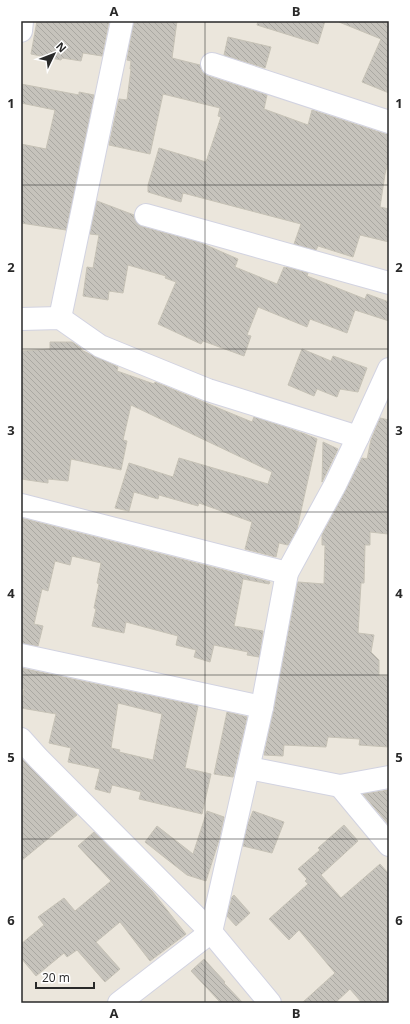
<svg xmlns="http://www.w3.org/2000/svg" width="410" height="1024" font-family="'Open Sans',sans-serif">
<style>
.building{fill:url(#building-back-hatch);stroke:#c6c2b6;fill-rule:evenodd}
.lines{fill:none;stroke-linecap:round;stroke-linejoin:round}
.minor-casing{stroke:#d2d3e1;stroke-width:24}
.minor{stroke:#fff;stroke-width:22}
.grid{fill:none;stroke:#292929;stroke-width:1;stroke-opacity:0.55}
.neatline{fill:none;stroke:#292929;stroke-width:1.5}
.grid-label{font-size:13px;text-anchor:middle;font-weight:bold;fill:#292929}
</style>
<defs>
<pattern id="building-back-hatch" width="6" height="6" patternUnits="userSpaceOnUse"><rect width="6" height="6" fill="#c6c3bc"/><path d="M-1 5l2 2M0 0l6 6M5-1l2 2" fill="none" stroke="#aaa8a2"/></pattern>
</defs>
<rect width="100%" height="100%" fill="#ebe6dc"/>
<g class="building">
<path d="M 37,21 L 109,21 L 102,56 L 83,53 L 81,61 L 62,58 L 61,60 L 31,54 Z"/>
<path d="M 134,21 L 177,21 L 172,58 L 200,65 L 202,72 L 208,76 L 267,95 L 264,109 L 308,125 L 312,110 L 385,134 L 389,134 L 389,159 L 385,174 L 380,207 L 389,209 L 389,242 L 360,235 L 353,257 L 318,246 L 316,250 L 294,244 L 301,224 L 183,193 L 181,202 L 148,192 L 148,185 L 159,148 L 206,162 L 221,117 L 218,116 L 220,108 L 163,94 L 150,154 L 109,145 L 119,99 L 127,100 L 131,69 L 130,69 L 131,61 L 127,60 Z"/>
<path d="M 258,21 L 325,21 L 318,44 L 257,25 Z"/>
<path d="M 339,21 L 389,21 L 389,93 L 362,82 L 381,39 L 339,22 Z"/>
<path d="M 228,37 L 271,47 L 265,68 L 224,55 Z"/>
<path d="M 21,84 L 79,95 L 79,92 L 94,95 L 66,230 L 21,223 L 21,144 L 46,149 L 55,110 L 21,103 Z"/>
<path d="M 97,201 L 134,215 L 134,218 L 137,223 L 143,227 L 201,243 L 238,259 L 235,267 L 277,284 L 284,267 L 286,268 L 286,267 L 308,273 L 307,276 L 365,299 L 367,294 L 389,302 L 389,321 L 355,310 L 347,333 L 310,319 L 307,327 L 258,307 L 247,335 L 251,336 L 244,356 L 203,341 L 201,344 L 158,324 L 176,282 L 165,278 L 166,276 L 128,265 L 123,293 L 109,291 L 108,300 L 83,296 L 87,267 L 93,268 L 99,235 L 90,234 Z"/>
<path d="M 50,342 L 72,342 L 81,348 L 81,350 L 118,367 L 117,371 L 154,384 L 155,382 L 252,422 L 254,417 L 305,434 L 317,439 L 297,529 L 288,545 L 279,543 L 276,557 L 245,549 L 252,522 L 199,503 L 198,506 L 159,495 L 158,499 L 134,492 L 129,511 L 115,508 L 129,463 L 173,477 L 179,458 L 268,484 L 272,472 L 131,405 L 123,440 L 127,441 L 121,470 L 71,459 L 68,481 L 48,479 L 48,483 L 21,479 L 21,351 L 50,349 Z"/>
<path d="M 302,349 L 331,361 L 333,356 L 367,368 L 358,392 L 340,389 L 337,397 L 317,389 L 314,396 L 288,385 Z"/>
<path d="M 380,418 L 389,420 L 389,514 L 388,534 L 370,532 L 370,545 L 365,545 L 364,583 L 361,583 L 358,633 L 374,635 L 371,652 L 379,660 L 379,676 L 389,676 L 389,747 L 359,745 L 360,739 L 328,737 L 326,747 L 284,745 L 283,756 L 264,755 L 274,709 L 298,582 L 324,584 L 325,545 L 322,545 L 322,535 L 346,490 L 362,458 L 367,459 L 371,440 Z"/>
<path d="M 323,442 L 338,449 L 322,482 Z"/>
<path d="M 21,518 L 270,582 L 269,584 L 243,579 L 234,626 L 263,631 L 259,657 L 247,655 L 248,652 L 214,645 L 210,662 L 194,657 L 196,650 L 176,645 L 178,636 L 126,622 L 124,633 L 92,626 L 96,609 L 94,608 L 99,584 L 97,583 L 101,563 L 72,556 L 70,565 L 55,561 L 48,591 L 42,589 L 34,624 L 43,626 L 38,646 L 21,643 Z"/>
<path d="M 21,668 L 198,706 L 185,768 L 211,774 L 202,814 L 139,799 L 141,792 L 112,785 L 110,793 L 95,789 L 100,769 L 68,762 L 71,748 L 49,743 L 56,714 L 21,708 L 24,689 L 21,688 ZM 118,703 L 162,714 L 153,760 L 119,752 L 120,750 L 111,748 Z"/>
<path d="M 227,712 L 247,717 L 233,777 L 214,774 Z"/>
<path d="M 21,758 L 77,815 L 21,861 Z"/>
<path d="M 389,790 L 389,825 L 363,794 Z"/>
<path d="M 207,811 L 224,817 L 219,840 L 206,881 L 187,875 L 145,842 L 157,826 L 193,854 Z"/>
<path d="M 253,811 L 284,822 L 272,853 L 243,846 L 248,824 Z"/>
<path d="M 344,825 L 358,841 L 321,875 L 341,898 L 380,864 L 389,874 L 389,1003 L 362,1003 L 350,989 L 335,1003 L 302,1003 L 335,973 L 299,930 L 289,940 L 269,919 L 308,884 L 305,881 L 307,879 L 298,869 L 320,850 L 318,848 Z"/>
<path d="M 94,832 L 152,891 L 186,934 L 150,961 L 120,922 L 96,942 L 120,969 L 105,982 L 77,950 L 67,957 L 64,953 L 36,976 L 21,958 L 21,944 L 44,925 L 38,917 L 64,898 L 75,911 L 111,881 L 78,846 Z"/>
<path d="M 234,895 L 250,913 L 236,926 L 227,916 L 232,897 Z"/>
<path d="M 204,959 L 225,982 L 224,983 L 243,1003 L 221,1003 L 191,971 Z"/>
</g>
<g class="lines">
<defs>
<g id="minor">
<path d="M 21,31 L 22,21"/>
<path d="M 212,64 L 389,122"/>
<path d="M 146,215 L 389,283"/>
<path d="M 60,318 L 122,21"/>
<path d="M 21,319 L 60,318 L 100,346 L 208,390 L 358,437"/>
<path d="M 21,505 L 287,573"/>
<path d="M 21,655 L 262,707"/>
<path d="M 21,739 L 38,758 L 211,932 L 270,1003"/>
<path d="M 249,768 L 340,786 L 389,777"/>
<path d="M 340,786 L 389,845"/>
<path d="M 119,1003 L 211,932 L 262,707 L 287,573 L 335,485 L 358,437 L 389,369"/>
</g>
</defs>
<use href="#minor" class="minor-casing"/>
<use href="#minor" class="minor"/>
</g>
<path class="grid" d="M 205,21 L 205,1003M 21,185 L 389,185M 21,349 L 389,349M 21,512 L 389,512M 21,675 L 389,675M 21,839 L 389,839"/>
<rect width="410" height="1024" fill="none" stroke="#ffffff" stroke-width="44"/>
<g transform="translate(54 54) rotate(47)" stroke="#ffffff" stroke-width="3" paint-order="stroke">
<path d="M0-3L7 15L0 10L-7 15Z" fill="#292929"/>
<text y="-6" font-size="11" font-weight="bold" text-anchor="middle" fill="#292929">N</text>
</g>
<path d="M36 982v6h58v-6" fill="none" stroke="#292929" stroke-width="2"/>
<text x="42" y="982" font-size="12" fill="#292929" stroke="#ffffff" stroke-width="3" paint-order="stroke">20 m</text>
<rect x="22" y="22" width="366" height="980" class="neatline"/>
<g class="grid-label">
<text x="114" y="16">A</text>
<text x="296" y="16">B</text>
<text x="11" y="108">1</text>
<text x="399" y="108">1</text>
<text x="11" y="272">2</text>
<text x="399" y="272">2</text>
<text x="11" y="435">3</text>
<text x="399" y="435">3</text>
<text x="11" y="598">4</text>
<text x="399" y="598">4</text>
<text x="11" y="762">5</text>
<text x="399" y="762">5</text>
<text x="11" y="925">6</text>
<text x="399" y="925">6</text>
<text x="114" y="1018">A</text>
<text x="296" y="1018">B</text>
</g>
</svg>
